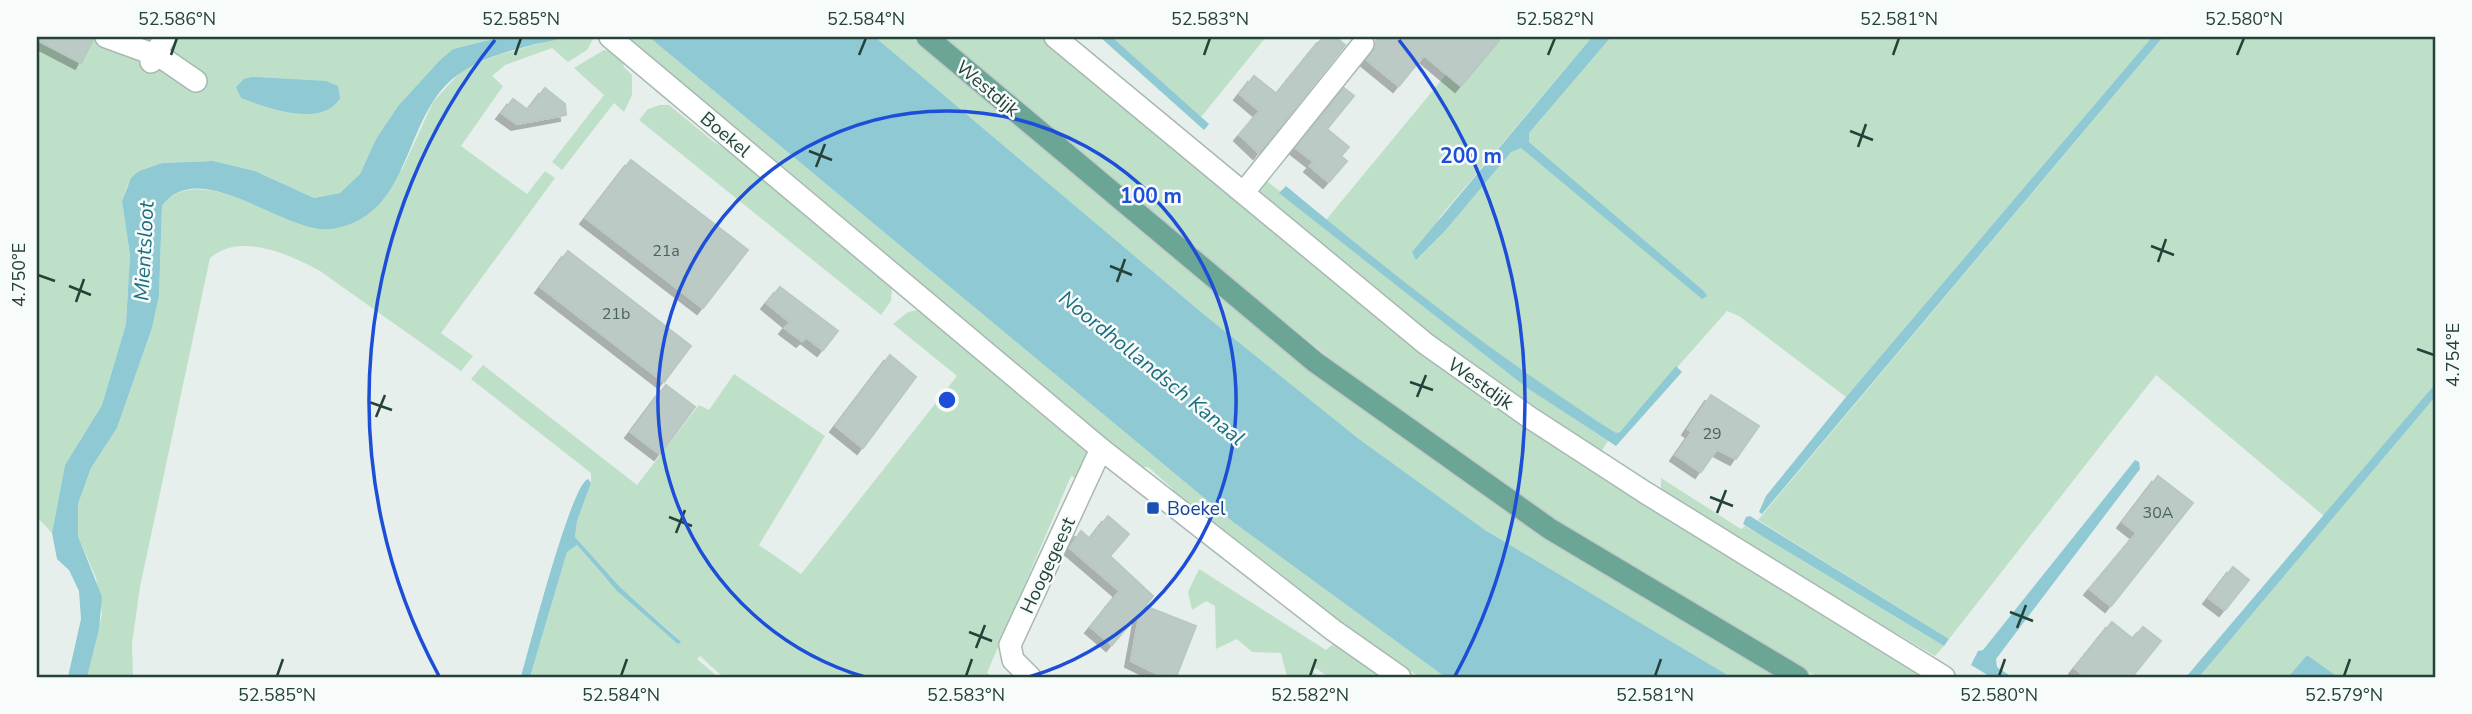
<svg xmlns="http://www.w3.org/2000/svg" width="2472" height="714" font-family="'Nunito Sans',sans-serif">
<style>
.green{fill:#bfe0c8}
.water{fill:#8ec9d4}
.building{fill:#bbcac4;stroke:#b8c9c2;stroke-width:2;filter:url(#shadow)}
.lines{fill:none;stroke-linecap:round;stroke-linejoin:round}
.minor-casing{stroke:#a8b8b2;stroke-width:24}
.major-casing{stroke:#c2cac8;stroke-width:24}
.minor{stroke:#fff;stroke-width:21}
.major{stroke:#6aa596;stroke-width:21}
.ticks{fill:none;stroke:#24423a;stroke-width:2.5}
.ring{fill:none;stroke:#1d4ed8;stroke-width:3.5}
.transit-dot{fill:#1a4fb4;stroke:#f7fbf9;stroke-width:2.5}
.labels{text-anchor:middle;stroke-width:5;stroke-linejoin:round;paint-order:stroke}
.number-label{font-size:16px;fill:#4a645c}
.street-label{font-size:19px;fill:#24423a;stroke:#f7fbf9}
.transit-label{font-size:19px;fill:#164399;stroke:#f7fbf9;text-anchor:start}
.water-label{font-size:21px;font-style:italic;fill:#1c6f80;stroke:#f7fbf9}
.centre{fill:#1d4ed8;stroke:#f7fbf9;stroke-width:3.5}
.ring-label{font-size:21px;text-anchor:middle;font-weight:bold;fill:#1d4ed8;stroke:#f7fbf9;stroke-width:5;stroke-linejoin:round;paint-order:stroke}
.neatline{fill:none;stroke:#24423a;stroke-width:2.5}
.ticks-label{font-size:18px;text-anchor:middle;fill:#24423a}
</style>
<defs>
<filter id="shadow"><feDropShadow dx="-6" dy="6" stdDeviation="0" flood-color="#0004"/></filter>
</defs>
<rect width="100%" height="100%" fill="#e6efeb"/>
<g class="green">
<path d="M 37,37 L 502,37 L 453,49 L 440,60 L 398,106 L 376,139 L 360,174 L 340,193 L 314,198 L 255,171 L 213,161 L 162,163 L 139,171 L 127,186 L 122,201 L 130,255 L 126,324 L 102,405 L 65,465 L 52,533 L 37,517 Z"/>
<path d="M 562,37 L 593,39 L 587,50 L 568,62 L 552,48 L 505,65 L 492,76 L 503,86 L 461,146 L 527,194 L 545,171 L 555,178 L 441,333 L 473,356 L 461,371 L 320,271 C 289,254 240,232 210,258 L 140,587 L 132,644 L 133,677 L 87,677 L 102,614 L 96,578 L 78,536 L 78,504 L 91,468 L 117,428 L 152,328 L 159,296 L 162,206 C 191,165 263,211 298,223 C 309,226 320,227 330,229 L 402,170 L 433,102 L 463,69 L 498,55 Z"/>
<path d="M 624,37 L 649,37 L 1233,522 L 1445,677 L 1419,677 L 1299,592 L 1172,493 L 1173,489 L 1148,467 L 1139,467 Z"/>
<path d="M 875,37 L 911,37 L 1384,425 L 1541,534 L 1778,677 L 1731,677 L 1485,530 L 1359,439 L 1201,312 Z"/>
<path d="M 942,37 L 1044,37 L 1284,236 L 1925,677 L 1817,677 L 1557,521 L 1399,414 L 1141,205 Z"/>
<path d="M 1112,37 L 1266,37 L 1201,117 Z"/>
<path d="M 1477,37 L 1592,37 L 1440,217 L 1417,259 L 1445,231 L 1511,151 L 1521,148 L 1703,299 L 1704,291 L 1529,142 L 1529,133 L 1611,37 L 2152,37 L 1846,397 L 1739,316 L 1727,311 L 1620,432 L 1616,433 C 1514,369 1420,296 1326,220 Z"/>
<path d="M 2163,37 L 2435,37 L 2435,384 L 2324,516 L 2156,375 L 1949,639 L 1758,520 Z"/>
<path d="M 604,50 L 613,52 L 626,62 L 623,66 L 632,75 L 632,95 L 624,112 L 614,103 L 562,170 L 552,162 L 604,95 L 574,68 Z"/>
<path d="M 660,105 L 669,105 L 714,142 L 742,158 L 892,286 L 891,301 L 881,315 L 639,120 L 648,109 Z"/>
<path d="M 1263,178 L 1527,388 L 1608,441 L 1599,455 L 1492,384 L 1259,197 L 1255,188 Z"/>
<path d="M 918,310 L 926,311 L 1086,446 L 1088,456 L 1080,480 L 1071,476 L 987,673 L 993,677 L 723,677 L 700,656 L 697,659 L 718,677 L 530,677 L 567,552 L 577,545 L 605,578 L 681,641 L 620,587 L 575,537 L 577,521 L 591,483 L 591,473 L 471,379 L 483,365 L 637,485 L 699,405 L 709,410 L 734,374 L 825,436 L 759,545 L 801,574 L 957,376 L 893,324 L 908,312 Z"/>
<path d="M 2435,397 L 2435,677 L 2338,677 L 2307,655 L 2288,677 L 2199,677 Z"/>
<path d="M 1661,478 L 1741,529 L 1745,526 L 1944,646 L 1935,656 L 1735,539 L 1661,491 Z"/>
<path d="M 1199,569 L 1326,650 L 1335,642 L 1385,677 L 1329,677 L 1315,668 L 1313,672 L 1320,677 L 1287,677 L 1281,653 L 1252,652 L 1237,639 L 1216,649 L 1215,606 L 1206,601 L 1192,610 L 1188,592 Z"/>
</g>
<g class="water">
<path d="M 502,37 L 562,37 C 552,42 542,42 532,45 C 501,53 468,62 446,85 C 403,129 408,218 331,229 C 286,235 199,154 162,206 L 159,296 L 152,328 L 117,428 L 91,468 L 78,504 L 78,536 L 102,597 L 99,629 L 87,677 L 68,677 L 81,619 L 79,591 L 69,570 L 57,559 L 52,533 L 65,465 L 102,405 L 126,324 L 130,255 L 122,201 L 131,178 L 139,171 L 162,163 L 213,161 L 255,171 L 314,198 L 340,193 L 360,174 L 376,139 L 398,106 L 440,60 L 453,49 Z"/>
<path d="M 649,37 L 875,37 L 1201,312 L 1359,439 L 1485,530 L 1731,677 L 1445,677 L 1233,522 Z"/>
<path d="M 1100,37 L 1112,37 L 1209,124 L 1204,130 Z"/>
<path d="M 1592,37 L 1611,37 L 1529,133 L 1529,142 L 1704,291 L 1707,296 L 1702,299 L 1521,148 L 1511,152 L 1445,231 L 1416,260 L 1412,252 Z"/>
<path d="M 2152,37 L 2163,37 L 1762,514 L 1759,512 L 1766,496 L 1846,397 Z"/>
<path d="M 252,77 L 326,81 L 338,86 L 340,98 C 322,129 266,107 241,98 L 236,87 L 244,79 Z"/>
<path d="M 1286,186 C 1392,274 1499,359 1616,433 L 1620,432 L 1676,366 L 1682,372 L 1616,446 L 1527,388 L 1279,193 Z"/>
<path d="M 2435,384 L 2435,397 L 2199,677 L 2186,677 Z"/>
<path d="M 2135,460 L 2139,462 L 2140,469 L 1996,659 L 1997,667 L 2012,677 L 1991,677 L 1971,665 L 1978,651 L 1983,650 Z"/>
<path d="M 588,479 L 591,483 L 577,521 L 575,537 L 620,587 L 681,642 L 678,644 L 617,591 L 577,545 L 567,552 L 530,677 L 521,677 C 529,650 571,484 588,479 Z"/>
<path d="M 1750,516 L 1949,639 L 1944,646 L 1765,538 L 1743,524 L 1746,517 Z"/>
<path d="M 2307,655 L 2338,677 L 2288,677 Z"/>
</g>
<g class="building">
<path d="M 37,37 L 93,37 L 93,40 L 81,63 L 37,40 Z"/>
<path d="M 1323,37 L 1335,37 L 1345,45 L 1259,153 L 1240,135 L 1260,111 L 1240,94 L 1254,76 L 1277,94 Z"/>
<path d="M 1378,37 L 1502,37 L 1461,86 L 1424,55 L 1399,86 L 1367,60 Z"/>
<path d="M 545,88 L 565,104 L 566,115 L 517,124 L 502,113 L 513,99 L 528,110 Z"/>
<path d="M 1344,88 L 1354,96 L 1327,129 L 1349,147 L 1341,156 L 1347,161 L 1329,182 L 1310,166 L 1314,162 L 1296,148 Z"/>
<path d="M 631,160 L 748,250 L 703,308 L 586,218 Z"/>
<path d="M 568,251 L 691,346 L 664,382 L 541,287 Z"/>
<path d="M 780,287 L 838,331 L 823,350 L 806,337 L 802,341 L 785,328 L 790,322 L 767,303 Z"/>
<path d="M 890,355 L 916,377 L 863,448 L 836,426 Z"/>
<path d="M 666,385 L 695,407 L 660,454 L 631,432 Z"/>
<path d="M 1711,395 L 1759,426 L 1736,459 L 1717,449 L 1701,472 L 1676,455 L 1692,432 L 1688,429 Z"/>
<path d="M 2158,476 L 2193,503 L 2111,606 L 2090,589 L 2137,533 L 2123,522 Z"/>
<path d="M 1108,516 L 1129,534 L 1110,556 L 1153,596 L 1145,606 L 1196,626 L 1176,677 L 1164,677 L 1131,661 L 1140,612 L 1112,645 L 1091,627 L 1120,591 L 1070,548 L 1081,531 L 1090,539 Z"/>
<path d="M 2233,567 L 2249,580 L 2225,610 L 2209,598 Z"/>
<path d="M 2112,622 L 2133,639 L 2143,627 L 2161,641 L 2132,677 L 2086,677 L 2075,668 Z"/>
</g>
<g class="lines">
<defs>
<g id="minor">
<path d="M 106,37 L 161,57 L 196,81"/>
<path d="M 610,37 L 1101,449 L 1333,630 L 1400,677"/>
<path d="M 1055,37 L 1426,344 L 1529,417 L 1646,493 L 1944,677"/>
<path d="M 151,62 L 165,37"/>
<path d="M 1244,192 L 1363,44"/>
<path d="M 1030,677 L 1013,660 L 1010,645 L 1101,449"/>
</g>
<path id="major" d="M 927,37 L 1315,362 L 1550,529 L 1798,677"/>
</defs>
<use href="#minor" class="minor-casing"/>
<use href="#major" class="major-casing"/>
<use href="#minor" class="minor"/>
<use href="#major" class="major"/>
</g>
<path class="ticks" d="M 171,55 L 177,38M 515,55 L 521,38M 859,55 L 866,38M 1204,55 L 1210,38M 1548,55 L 1555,38M 1893,55 L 1899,38M 2237,55 L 2244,38M 1850,131 L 1873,140M 1858,147 L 1866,124M 809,151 L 832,160M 816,167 L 825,144M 2151,246 L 2174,255M 2158,262 L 2166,239M 1110,266 L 1132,275M 38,275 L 55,281M 1117,282 L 1125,259M 69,286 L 91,295M 76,302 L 84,279M 2417,349 L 2434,355M 1410,382 L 1433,390M 1417,397 L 1426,375M 369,402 L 392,410M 376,417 L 385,395M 1710,497 L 1733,506M 1717,513 L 1726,490M 669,517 L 692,526M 676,533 L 685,510M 2010,612 L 2033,621M 2017,628 L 2026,605M 969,632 L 992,641M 976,648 L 985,625M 277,676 L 283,659M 621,676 L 627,659M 966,676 L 972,659M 1310,676 L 1316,659M 1655,676 L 1661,659M 1999,676 L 2005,659M 2344,676 L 2350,659"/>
<g class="ring">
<path d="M865 677A289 289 0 1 1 1029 677"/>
<path d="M439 676A578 578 0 0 1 495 40M1399 40A578 578 0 0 1 1455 676"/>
</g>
<rect class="transit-dot" x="1146" y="501" width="14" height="14" rx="3.5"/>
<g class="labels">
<g class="number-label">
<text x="666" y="256">21a</text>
<text x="616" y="319">21b</text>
<text x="1712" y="439">29</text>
<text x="2158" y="518">30A</text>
</g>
<g class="street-label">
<text transform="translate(988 88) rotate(40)" y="7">Westdijk</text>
<text transform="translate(726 134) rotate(40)" y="7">Boekel</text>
<text transform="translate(1481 383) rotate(35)" y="7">Westdijk</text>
<text transform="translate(1047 565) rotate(-65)" y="7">Hoogegeest</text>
</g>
<g class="transit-label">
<text x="1167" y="515">Boekel</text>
</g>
<g class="water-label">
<text transform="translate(144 251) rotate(-87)" y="7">Mientsloot</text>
<text transform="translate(1152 368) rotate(39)" y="7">Noordhollandsch Kanaal</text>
</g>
</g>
<circle cx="947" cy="400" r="10" class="centre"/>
<g class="ring-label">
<text x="1471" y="163">200 m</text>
<text x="1151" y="203">100 m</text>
</g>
<rect width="2472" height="714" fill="none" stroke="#f7fbf9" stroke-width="77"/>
<rect x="38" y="38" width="2396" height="638" class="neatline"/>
<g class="ticks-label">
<text x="177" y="25">52.586°N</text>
<text x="521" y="25">52.585°N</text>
<text x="866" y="25">52.584°N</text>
<text x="1210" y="25">52.583°N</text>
<text x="1555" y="25">52.582°N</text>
<text x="1899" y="25">52.581°N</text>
<text x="2244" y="25">52.580°N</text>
<text transform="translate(19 275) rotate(-90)" y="6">4.750°E</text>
<text transform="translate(2453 355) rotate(-90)" y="6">4.754°E</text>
<text x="277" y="701">52.585°N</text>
<text x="621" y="701">52.584°N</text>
<text x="966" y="701">52.583°N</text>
<text x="1310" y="701">52.582°N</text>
<text x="1655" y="701">52.581°N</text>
<text x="1999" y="701">52.580°N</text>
<text x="2344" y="701">52.579°N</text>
</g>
</svg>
